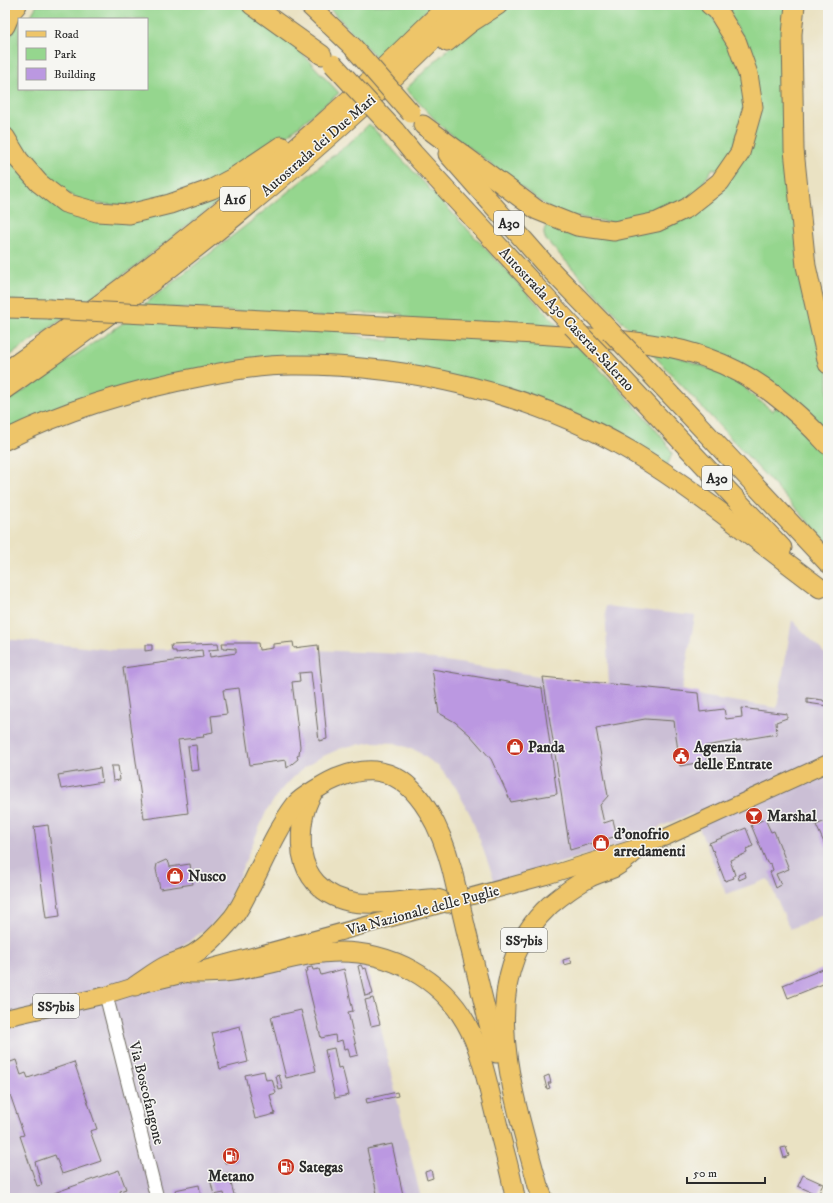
<svg xmlns="http://www.w3.org/2000/svg" width="833" height="1203" font-family="'IM FELL DW Pica',serif">
  <style>
    .industrial { fill: #cbbfd5 }
    .green { fill: #95d68e; stroke: #60805c }
    .building { fill: #bb98e1 }
    .lines { fill: none; stroke-linecap: round; stroke-linejoin: round }
    .minor-casing { stroke: #6e6b60; stroke-width: 15 }
    .major-casing { stroke: #6e6b60; stroke-width: 18 }
    .highway-casing { stroke: #6e6b60; stroke-width: 21 }
    .minor { stroke: #fff; stroke-width: 13 }
    .major { stroke: #eec569; stroke-width: 16 }
    .highway { stroke: #eec569; stroke-width: 19 }
    .highway-bridge-casing { stroke: #6e6b60; stroke-width: 21; stroke-linecap: butt }
    .highway-bridge { stroke: #eec569; stroke-width: 19 }
    .labels { text-anchor: middle; stroke-width: 3; stroke-linejoin: round; paint-order: stroke }
    .shield { fill: #f6f6f2; stroke: #686867; stroke-width: 1 }
    .shield-label { font-size: 14px; font-weight: bold; fill: #2b2b2b }
    .street-label { font-size: 15px; fill: #2b2b2b; stroke: #f6f6f2 }
    .poi-label { font-size: 15px; font-weight: bold; fill: #2b2b2b; stroke: #f6f6f2; text-anchor: start }
  </style>
  <rect width="100%" height="100%" fill="#f6f6f2"/>
  <filter id="ink" filterUnits="userSpaceOnUse"><feTurbulence type="fractalNoise" baseFrequency=".025" numOctaves="2"/><feDisplacementMap in="SourceGraphic" scale="8" xChannelSelector="R" yChannelSelector="G"/><feConvolveMatrix kernelMatrix="1 2 1 2 8 2 1 2 1" color-interpolation-filters="sRGB"/></filter>
  <filter id="wash" filterUnits="userSpaceOnUse"><feTurbulence type="fractalNoise" baseFrequency=".012" numOctaves="4" result="noise"/><feDisplacementMap in="SourceGraphic" scale="16" xChannelSelector="R" yChannelSelector="G"/><feGaussianBlur stdDeviation="0.9" result="paint"/><feColorMatrix in="noise" values="0 0 0 0 0 0 0 0 0 0 0 0 0 0 0 0 0 1.4 0 .05"/><feComposite in="paint" operator="in"/></filter>
  <g filter="url(#wash)">
    <rect width="100%" height="100%" fill="#eae2c3"/>
    <path class="industrial" d="M 605,606 L 695,616 L 681,693 L 777,708 L 792,620 L 828,657 L 828,913 L 790,929 L 768,879 L 726,894 L 693,813 L 613,847 L 495,882 L 471,816 L 456,788 L 439,767 L 417,751 L 395,743 L 373,742 L 344,747 L 319,758 L 300,771 L 280,791 L 266,812 L 229,900 L 221,914 L 208,928 L 171,953 L 189,981 L 343,958 L 366,962 L 396,1095 L 421,1198 L 5,1198 L 5,639 L 114,650 L 273,648 L 402,654 L 609,687 Z"/>
    <g class="green">
      <path d="M 37,5 L 246,5 L 298,49 L 339,93 L 295,129 L 241,171 L 150,207 L 85,203 L 42,179 L 8,129 L 5,117 L 5,53 C 8,41 13,31 19,20 L 19,89 L 147,89 L 147,19 L 29,19 Z"/>
      <path d="M 326,5 L 432,5 L 377,58 Z"/>
      <path d="M 509,5 L 706,5 L 746,76 L 745,124 L 722,173 L 713,168 L 693,198 L 629,225 L 557,214 L 443,128 L 406,89 C 438,59 469,25 509,5 Z"/>
      <path d="M 722,5 L 793,5 L 791,108 L 828,373 L 828,436 L 794,402 L 635,335 L 546,240 C 543,234 543,229 548,224 L 669,226 L 693,215 L 710,202 L 720,192 L 756,73 L 753,57 L 747,43 Z"/>
      <path d="M 369,124 L 559,327 L 402,322 L 402,314 L 352,313 L 325,317 L 142,306 L 248,224 L 355,138 Z"/>
      <path d="M 5,145 L 83,214 L 220,193 L 223,198 L 134,267 L 84,303 L 5,301 Z"/>
      <path d="M 5,315 L 67,316 L 5,359 Z"/>
      <path d="M 129,319 L 341,330 L 367,338 L 390,341 L 390,332 L 574,343 C 590,359 670,439 672,454 L 667,466 L 542,403 L 262,362 L 5,435 L 5,403 Z"/>
      <path d="M 648,349 L 665,352 L 737,379 L 753,396 L 773,411 L 778,403 L 813,436 L 828,455 L 828,543 Z"/>
    </g>
    <g id="blocks">
      <g class="building">
        <path d="M 293,642 L 294,648 L 318,645 L 327,739 L 319,741 L 311,672 L 299,673 L 300,681 L 292,682 L 300,746 L 299,755 L 297,756 L 298,759 L 287,768 L 286,760 L 250,765 L 239,688 L 223,690 L 227,714 L 211,716 L 213,732 L 203,734 L 204,737 L 178,740 L 188,813 L 144,819 L 123,668 L 203,657 L 202,650 L 176,653 L 176,651 L 172,651 L 171,645 L 218,643 L 219,649 L 209,650 L 210,657 L 236,653 L 236,649 L 223,648 L 222,643 L 258,643 L 259,650 L 273,648 L 273,644 Z"/>
        <path d="M 145,645 L 152,645 L 152,650 L 145,651 Z"/>
        <path d="M 432,669 L 542,688 L 557,794 L 511,802 L 491,759 L 470,735 L 455,722 L 439,713 Z"/>
        <path d="M 543,677 L 698,693 L 700,712 L 724,709 L 726,719 L 742,717 L 741,708 L 787,714 L 787,718 L 776,722 L 777,734 L 705,746 L 707,761 L 680,766 L 674,721 L 645,719 L 596,728 L 608,796 L 600,805 L 604,823 L 613,820 L 617,836 L 570,850 Z"/>
        <path d="M 807,698 L 823,700 L 823,701 L 828,702 L 828,706 L 807,703 Z"/>
        <path d="M 196,745 L 199,770 L 191,771 L 188,746 Z"/>
        <path d="M 111,766 L 118,766 L 120,780 L 113,781 Z"/>
        <path d="M 100,768 L 102,782 L 61,789 L 58,775 Z"/>
        <path d="M 765,819 L 771,832 L 774,831 L 789,869 L 776,874 L 781,885 L 776,888 L 770,872 L 773,870 L 771,864 L 767,863 L 751,825 Z"/>
        <path d="M 828,820 L 828,846 L 826,847 L 816,825 Z"/>
        <path d="M 48,825 L 60,916 L 46,918 L 34,827 Z"/>
        <path d="M 746,828 L 753,846 L 746,849 L 747,853 L 730,860 L 735,875 L 733,876 L 734,878 L 725,881 L 713,850 L 712,851 L 709,843 Z"/>
        <path d="M 166,860 L 169,863 L 170,867 L 190,864 L 193,884 L 160,889 L 156,869 L 157,864 Z"/>
        <path d="M 745,872 L 746,877 L 739,880 L 738,875 Z"/>
        <path d="M 570,958 L 572,963 L 564,965 L 563,960 Z"/>
        <path d="M 361,965 L 363,969 L 366,968 L 373,994 L 365,996 L 358,966 Z"/>
        <path d="M 312,967 L 313,970 L 319,969 L 321,975 L 344,969 L 353,1011 L 348,1012 L 358,1055 L 350,1057 L 348,1048 L 344,1049 L 342,1040 L 336,1042 L 335,1035 L 321,1038 L 305,972 L 308,971 L 307,968 Z"/>
        <path d="M 828,967 L 828,982 L 788,998 L 783,985 Z"/>
        <path d="M 373,998 L 380,1024 L 371,1026 L 365,1000 Z"/>
        <path d="M 301,1010 L 316,1071 L 286,1078 L 271,1017 Z"/>
        <path d="M 240,1026 L 248,1062 L 220,1069 L 212,1033 Z"/>
        <path d="M 334,1048 L 338,1068 L 342,1067 L 349,1095 L 335,1098 L 325,1050 Z"/>
        <path d="M 16,1060 L 21,1075 L 26,1073 L 28,1078 L 74,1062 L 97,1129 L 90,1131 L 101,1161 L 62,1174 L 55,1155 L 35,1162 L 42,1185 L 37,1186 L 20,1136 L 24,1135 L 5,1080 L 5,1064 Z"/>
        <path d="M 264,1071 L 266,1080 L 272,1079 L 276,1093 L 270,1095 L 275,1114 L 255,1119 L 245,1075 Z"/>
        <path d="M 279,1075 L 283,1089 L 279,1090 L 276,1076 Z"/>
        <path d="M 549,1075 L 551,1083 L 548,1083 L 550,1088 L 547,1089 L 544,1077 Z"/>
        <path d="M 397,1092 L 398,1096 L 367,1103 L 366,1099 Z"/>
        <path d="M 392,1144 L 403,1195 L 390,1198 L 378,1198 L 367,1149 Z"/>
        <path d="M 786,1147 L 789,1156 L 784,1158 L 781,1148 Z"/>
        <path d="M 236,1150 L 237,1162 L 225,1163 L 225,1151 Z"/>
        <path d="M 119,1170 L 126,1189 L 120,1191 L 122,1198 L 56,1198 L 54,1193 Z"/>
        <path d="M 431,1170 L 433,1178 L 427,1180 L 425,1172 Z"/>
        <path d="M 228,1173 L 235,1198 L 225,1198 L 224,1193 L 214,1195 L 210,1179 Z"/>
        <path d="M 803,1175 L 823,1184 L 818,1195 L 798,1186 Z"/>
        <path d="M 199,1185 L 201,1196 L 194,1198 L 177,1198 L 175,1190 Z"/>
      </g>
    </g>
  </g>
  <g filter="url(#ink)">
    <use href="#blocks" fill-opacity="0" stroke="#6e6b60" stroke-width="1"/>
    <g class="lines">
      <defs>
        <path id="minor" d="M 106,995 L 157,1198"/>
        <path id="major" d="M 5,1018 L 106,995 L 135,986 L 190,973 L 546,876 L 641,846 L 666,837 L 828,763"/>
        <g id="highway">
          <path d="M 252,5 L 322,55"/>
          <path d="M 309,5 L 353,47"/>
          <path d="M 795,5 L 792,34 L 794,150 L 806,266 L 828,364"/>
          <path d="M 5,26 L 11,12 L 17,5"/>
          <path d="M 447,42 L 470,23 L 498,5"/>
          <path d="M 423,125 L 537,210 L 577,226 L 614,231 L 657,222 L 687,208 L 720,182 L 740,153 L 753,107 L 748,74 L 737,43 L 717,10 L 710,5"/>
          <path d="M 395,131 L 413,153 L 572,326"/>
          <path d="M 5,137 L 19,160 L 39,183 L 65,203 L 97,212 L 129,214 L 170,204 L 212,189 L 233,178 L 281,146"/>
          <path d="M 448,154 L 544,263 L 610,331"/>
          <path d="M 5,308 L 49,309"/>
          <path d="M 164,315 C 270,321 376,326 482,331 C 518,333 555,335 591,338 C 630,341 670,344 707,358 C 756,375 794,408 828,445"/>
          <path d="M 636,358 L 828,563"/>
          <path d="M 605,360 L 782,548"/>
          <path d="M 5,372 C 115,296 221,214 321,125 C 365,87 406,46 448,5"/>
          <path d="M 5,389 C 170,275 327,148 468,5"/>
          <path d="M 5,440 C 67,409 136,389 204,376 C 233,370 262,365 292,365 C 405,364 530,392 629,450 C 696,490 757,541 820,588"/>
          <path d="M 312,794 C 302,811 300,833 302,853 C 304,865 309,875 316,883 C 342,911 381,903 415,900 C 421,900 430,898 436,899 C 440,899 444,902 448,903"/>
          <path d="M 467,934 L 496,1053"/>
          <path d="M 190,973 C 204,973 218,973 232,971 C 268,966 303,952 340,952 C 390,952 441,978 466,1023 C 482,1051 488,1087 496,1118 C 502,1145 511,1171 515,1198"/>
          <path d="M 135,986 C 146,979 157,970 168,965 C 177,961 186,959 194,954 C 207,946 219,934 229,922 C 239,912 244,898 251,886 C 265,858 277,829 296,804 C 302,797 330,780 340,777 C 353,772 367,769 381,772 C 421,780 443,835 452,870"/>
          <path d="M 543,1198 L 538,1186 C 515,1098 470,979 550,905 C 562,895 576,885 590,877 C 598,873 607,871 615,867 C 624,862 633,853 641,846"/>
        </g>
      </defs>
      <use href="#minor" class="minor-casing"/>
      <use href="#major" class="major-casing"/>
      <use href="#highway" class="highway-casing"/>
      <use href="#minor" class="minor"/>
      <use href="#major" class="major"/>
      <use href="#highway" class="highway"/>
      <defs>
        <g id="highway-bridge">
          <path d="M 353,47 L 411,113"/>
          <path d="M 333,64 L 395,131"/>
          <path d="M 49,309 L 164,315"/>
          <path d="M 572,326 L 605,360"/>
          <path d="M 610,331 L 636,358"/>
          <path d="M 452,870 L 467,934"/>
        </g>
      </defs>
      <use href="#highway-bridge" class="highway-bridge-casing"/>
      <use href="#highway-bridge" class="highway-bridge"/>
    </g>
  </g>
  <defs>
    <symbol id="shop-disc" viewBox="-11 -11 22 22"><circle r="9.5" fill="#c8321e" stroke="#f6f6f2"/><path d="M-5-2.5h2.3a2.7 3.5 0 0 1 5.4 0H5L5.5 6h-11ZM-1.5-2.5h3a1.5 2.3 0 0 0-3 0Z" fill="#fff"/></symbol>
    <symbol id="civic-disc" viewBox="-11 -11 22 22"><circle r="9.5" fill="#c8321e" stroke="#f6f6f2"/><path d="M-.6-6.5H3V-4.5H.6V-3L4-1V1h2V6H-6V1h2V-1L-.6-3ZM-1.2 2.5V6h2.4V2.5Z" fill="#fff"/></symbol>
    <symbol id="bar-disc" viewBox="-11 -11 22 22"><circle r="9.5" fill="#c8321e" stroke="#f6f6f2"/><path d="M-6-5H6L.8 .8V4.5H3.5V6h-7V4.5H-.8V.8Z" fill="#fff"/></symbol>
    <symbol id="fuel-disc" viewBox="-11 -11 22 22"><circle r="9.5" fill="#c8321e" stroke="#f6f6f2"/><path d="M-5.5-6h7V0h2V4h1.3V-2.5L3-4.5l.8-.8L6-3V5H2.5V1h-1V6h-7ZM-4.2-4.7v3.2H.2V-4.7Z" fill="#fff"/></symbol>
  </defs>
  <g fill-rule="evenodd">
    <use href="#shop-disc" x="505" y="737" width="20" height="20"/>
    <use href="#civic-disc" x="671" y="746" width="20" height="20"/>
    <use href="#bar-disc" x="744" y="806" width="20" height="20"/>
    <use href="#shop-disc" x="591" y="833" width="20" height="20"/>
    <use href="#shop-disc" x="165" y="866" width="20" height="20"/>
    <use href="#fuel-disc" x="221" y="1146" width="20" height="20"/>
    <use href="#fuel-disc" x="276" y="1157" width="20" height="20"/>
  </g>
  <g class="labels">
    <g class="shield">
      <rect x="220" y="187" width="30" height="24" rx="3"/>
      <rect x="494" y="211" width="30" height="24" rx="3"/>
      <rect x="702" y="466" width="30" height="24" rx="3"/>
      <rect x="501" y="928" width="46" height="24" rx="3"/>
      <rect x="33" y="994" width="46" height="24" rx="3"/>
    </g>
    <g class="shield-label">
      <text x="235" y="204">A16</text>
      <text x="509" y="228">A30</text>
      <text x="717" y="483">A30</text>
      <text x="524" y="945">SS7bis</text>
      <text x="56" y="1011">SS7bis</text>
    </g>
    <g class="street-label">
      <text transform="translate(318 145) rotate(-41)" y="5">Autostrada dei Due Mari</text>
      <text transform="translate(567 319) rotate(47)" y="5">Autostrada A30 Caserta-Salerno</text>
      <text transform="translate(423 910) rotate(-15)" y="5">Via Nazionale delle Puglie</text>
      <text transform="translate(147 1093) rotate(76)" y="5">Via Boscofangone</text>
    </g>
    <g class="poi-label">
      <text x="528" y="752">Panda</text>
      <text x="694" y="752">Agenzia<tspan x="694" dy="17">delle Entrate</tspan></text>
      <text x="767" y="821">Marshal</text>
      <text x="614" y="839">d'onofrio<tspan x="614" dy="17">arredamenti</tspan></text>
      <text x="188" y="881">Nusco</text>
      <text x="299" y="1172">Sategas</text>
      <text x="231" y="1181" text-anchor="middle">Metano</text>
    </g>
  </g>
  <rect width="833" height="1203" fill="none" stroke="#f6f6f2" stroke-width="20"/>
  <rect x="18" y="18" width="130" height="72" fill="#f6f6f2" stroke="#a5a5a2"/>
  <rect x="26" y="31" width="20" height="6" fill="#eec569" stroke="#a5a5a2"/>
  <text x="54" y="38" font-size="12" fill="#2b2b2b">Road</text>
  <rect x="26" y="48" width="20" height="12" fill="#95d68e" stroke="#a5a5a2"/>
  <text x="54" y="58" font-size="12" fill="#2b2b2b">Park</text>
  <rect x="26" y="68" width="20" height="12" fill="#bb98e1" stroke="#a5a5a2"/>
  <text x="54" y="78" font-size="12" fill="#2b2b2b">Building</text>
  <path d="M687 1177v6h78v-6" fill="none" stroke="#2b2b2b" stroke-width="2"/>
  <text x="693" y="1177" font-size="12" fill="#2b2b2b" stroke="#f6f6f2" stroke-width="3" paint-order="stroke">50 m</text>
</svg>
